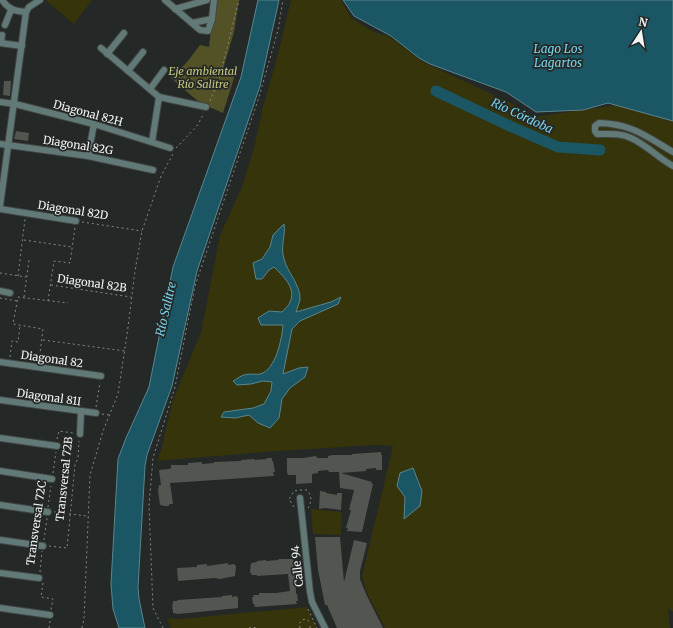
<svg xmlns="http://www.w3.org/2000/svg" width="673" height="628" font-family="Merriweather,serif">
  <style>
    .green { fill: #35340b }
    .forest { fill: #535227 }
    .water { fill: #1a5663; stroke: #5b868e }
    .lines { fill: none; stroke-linecap: round; stroke-linejoin: round }
    .river { stroke: #1a5663; stroke-width: 11 }
    .building { fill: #535551 }
    .minor-casing { stroke: #414543; stroke-width: 8 }
    .path { stroke: #848886; stroke-width: 1; stroke-dasharray: 2 3; stroke-linecap: butt }
    .minor { stroke: #627a77; stroke-width: 6 }
    .labels { text-anchor: middle; stroke-width: 3.5; stroke-linejoin: round; paint-order: stroke }
    .park-label { font-size: 11px; font-style: italic; fill: #c7c67e; stroke: #242826 }
    .street-label { font-size: 11px; fill: #f2f5f4; stroke: #242826 }
    .water-label { font-size: 12px; font-style: italic; fill: #77d3ea; stroke: #242826 }
  </style>
  <rect width="100%" height="100%" fill="#242826"/>
  <g class="green">
    <path d="M 45,0 L 92,0 L 74,24 Z"/>
    <path d="M 291,0 L 341,0 L 351,18 L 376,33 L 389,36 L 421,61 L 511,103 L 534,117 L 617,105 L 673,121 L 673,612 L 668,608 L 670,628 L 385,628 L 366,591 L 362,576 L 393,446 L 375,445 L 278,451 L 157,461 L 161,450 L 173,400 L 201,332 L 220,235 L 242,187 L 254,148 L 263,106 L 276,62 Z"/>
    <path d="M 311,509 L 342,512 L 341,535 L 313,534 Z"/>
    <path d="M 307,607 L 317,628 L 171,628 L 167,618 L 180,619 Z"/>
  </g>
  <path class="forest" d="M 216,0 L 239,0 L 234,32 L 223,69 L 235,75 L 223,113 L 200,103 L 171,78 L 187,62 L 200,45 L 209,47 L 211,28 Z"/>
  <g class="water">
    <path d="M 258,0 L 279,0 L 260,86 L 197,271 L 172,386 L 147,455 L 145,466 L 138,587 L 139,599 L 145,628 L 119,628 L 113,609 L 111,584 L 118,459 L 126,438 L 149,387 L 173,267 L 241,77 Z"/>
    <path d="M 343,0 L 673,0 L 673,121 L 608,103 L 583,110 L 536,112 L 506,92 L 430,64 L 419,58 L 391,36 L 354,16 Z"/>
    <path d="M 284,224 C 286,237 280,244 284,259 C 287,272 301,285 300,300 C 299,304 297,308 296,312 L 331,302 L 341,297 L 338,304 L 300,321 L 292,329 L 283,374 L 299,368 L 308,367 L 305,377 L 290,388 L 282,399 L 279,418 L 270,428 L 258,423 L 249,415 L 235,418 L 221,417 L 224,412 L 253,408 L 264,404 L 271,391 L 272,382 L 263,381 L 251,384 L 237,385 L 233,381 C 237,379 240,376 244,375 C 249,373 255,375 260,374 C 276,370 282,338 283,325 L 261,325 L 258,318 L 269,311 L 282,312 C 284,309 289,306 290,302 C 297,288 282,275 274,267 L 269,270 L 262,279 L 256,279 L 253,263 L 262,259 L 270,247 L 273,235 Z"/>
    <path d="M 413,468 L 422,491 L 420,506 L 404,519 L 405,497 L 397,486 L 400,473 Z"/>
  </g>
  <g class="lines">
    <path class="river" d="M 436,91 L 512,127 L 558,147 L 600,150"/>
  </g>
  <g class="building">
    <path d="M 4,81 L 11,81 L 10,96 L 3,95 Z"/>
    <path d="M 16,131 L 29,133 L 28,141 L 14,139 Z"/>
    <path d="M 381,452 L 381,455 L 382,455 L 382,470 L 376,470 L 376,468 L 366,469 L 366,471 L 341,473 L 372,482 L 371,483 L 373,484 L 362,532 L 347,531 L 348,528 L 346,528 L 351,510 L 349,510 L 354,490 L 340,488 L 339,472 L 329,472 L 328,470 L 318,471 L 318,473 L 312,474 L 312,483 L 296,484 L 296,475 L 288,475 L 287,472 L 287,458 L 303,458 L 316,456 L 317,458 L 328,458 L 328,456 L 333,455 L 352,455 L 352,454 Z"/>
    <path d="M 267,458 L 272,458 L 272,461 L 273,461 L 275,472 L 273,472 L 274,476 L 170,483 L 173,504 L 169,504 L 169,506 L 163,506 L 162,505 L 160,505 L 158,490 L 159,485 L 161,485 L 159,470 L 169,469 L 171,468 L 171,465 L 188,465 L 188,463 L 202,462 L 202,464 L 214,463 L 214,462 L 241,461 L 241,460 L 254,459 L 255,460 L 267,459 Z"/>
    <path d="M 320,491 L 326,492 L 326,493 L 337,495 L 337,493 L 342,493 L 341,510 L 325,508 L 319,509 Z"/>
    <path d="M 315,537 L 340,537 L 344,582 L 354,540 L 367,543 L 360,571 L 360,579 L 366,594 L 383,628 L 337,628 L 327,605 L 325,605 L 318,570 Z"/>
    <path d="M 279,559 L 293,559 L 294,562 L 295,562 L 296,594 L 297,594 L 298,601 L 296,601 L 297,604 L 255,607 L 254,604 L 253,604 L 252,597 L 254,597 L 253,595 L 259,595 L 259,593 L 276,593 L 290,591 L 288,574 L 257,576 L 257,575 L 252,575 L 250,572 L 251,563 L 257,562 L 257,561 L 266,560 L 266,561 L 278,560 Z"/>
    <path d="M 228,563 L 228,565 L 234,564 L 236,566 L 235,576 L 220,579 L 214,578 L 178,581 L 177,568 L 197,567 L 197,565 L 207,564 L 207,566 Z"/>
    <path d="M 232,595 L 232,597 L 236,596 L 238,598 L 238,608 L 178,614 L 173,613 L 173,609 L 172,609 L 173,601 L 177,601 L 178,600 L 222,597 L 222,596 Z"/>
  </g>
  <g class="lines">
    <defs>
      <g id="minor">
        <path d="M 2,0 C 9,10 15,11 26,12"/>
        <path d="M 165,0 L 200,30 L 208,31 L 212,19 L 214,0"/>
        <path d="M 175,9 L 207,0"/>
        <path d="M 192,23 L 212,19"/>
        <path d="M 5,25 L 11,10"/>
        <path d="M 0,43 L 22,46"/>
        <path d="M 1,43 L 2,35"/>
        <path d="M 101,48 L 159,97 L 206,107"/>
        <path d="M 107,54 L 124,33"/>
        <path d="M 128,71 L 143,52"/>
        <path d="M 150,89 L 164,70"/>
        <path d="M 0,102 L 15,104 L 94,124 L 170,148"/>
        <path d="M 152,142 L 159,97"/>
        <path d="M 0,144 L 88,156 L 153,170"/>
        <path d="M 673,152 C 646,136 632,124 599,123 L 595,126 L 595,131 L 597,134 C 609,134 621,133 631,138 C 647,145 658,158 673,166"/>
        <path d="M 88,156 L 94,124"/>
        <path d="M 0,206 L 26,12 L 29,7 L 40,0"/>
        <path d="M 0,209 L 76,221"/>
        <path d="M 0,291 L 10,293"/>
        <path d="M 0,362 L 101,376"/>
        <path d="M 0,400 L 96,413"/>
        <path d="M 80,434 L 81,411"/>
        <path d="M 0,438 L 57,446"/>
        <path d="M 0,471 L 52,479"/>
        <path d="M 300,498 L 310,592 L 312,602 L 325,628"/>
        <path d="M 0,505 L 48,512"/>
        <path d="M 0,540 L 43,546"/>
        <path d="M 0,573 L 39,578"/>
        <path d="M 0,608 L 50,615"/>
      </g>
    </defs>
    <use href="#minor" class="minor-casing"/>
    <g class="path">
      <path d="M 210,101 L 219,80 L 239,0"/>
      <path d="M 176,148 L 197,126 L 204,113"/>
      <path d="M 82,222 L 142,231"/>
      <path d="M 24,240 L 72,247"/>
      <path d="M 0,273 L 26,277"/>
      <path d="M 18,276 L 25,219"/>
      <path d="M 51,285 L 131,297"/>
      <path d="M 24,297 L 29,260"/>
      <path d="M 0,298 L 17,301"/>
      <path d="M 48,301 L 54,261 L 70,263 L 75,227"/>
      <path d="M 43,340 L 125,351"/>
      <path d="M 10,357 L 12,341 L 18,342 L 20,325"/>
      <path d="M 39,361 L 43,329 L 13,324 L 18,297 L 68,303"/>
      <path d="M 96,407 L 100,382"/>
      <path d="M 102,414 L 109,415"/>
      <path d="M 57,439 L 59,431 L 73,433"/>
      <path d="M 53,473 L 56,452"/>
      <path d="M 48,507 L 51,486"/>
      <path d="M 294,507 L 289,499 L 294,491 L 300,490 L 307,490 C 312,496 312,501 308,508"/>
      <path d="M 54,512 L 87,516"/>
      <path d="M 44,540 L 47,518"/>
      <path d="M 49,546 L 67,548 L 75,465 L 78,458 L 79,441"/>
      <path d="M 40,572 L 42,551"/>
      <path d="M 43,583 L 41,597 L 53,599 L 51,610"/>
      <path d="M 308,609 L 317,628"/>
      <path d="M 49,628 L 50,621"/>
      <path d="M 82,628 L 84,619 L 90,475 L 103,431 L 118,394 L 127,335 L 135,271 L 142,231 L 161,176 L 173,154"/>
      <path d="M 163,628 L 153,608 L 149,505 L 153,458 L 175,387 L 195,286 L 259,97 L 278,30 L 283,0"/>
      <path d="M 249,628 L 251,627 L 258,628"/>
      <path d="M 300,628 L 299,624 L 302,620 L 306,619 L 310,622"/>
      <path d="M 310,628 L 310,623"/>
    </g>
    <use href="#minor" class="minor"/>
  </g>
  <g class="labels">
    <g class="park-label">
      <text x="203" y="75">Eje ambiental<tspan x="203" dy="13">Río Salitre</tspan></text>
    </g>
    <g class="street-label">
      <text transform="translate(88 113) rotate(15)" y="4">Diagonal 82H</text>
      <text transform="translate(78 145) rotate(9)" y="4">Diagonal 82G</text>
      <text transform="translate(73 210) rotate(9)" y="4">Diagonal 82D</text>
      <text transform="translate(92 283) rotate(8)" y="4">Diagonal 82B</text>
      <text transform="translate(52 359) rotate(8)" y="4">Diagonal 82</text>
      <text transform="translate(49 397) rotate(8)" y="4">Diagonal 81I</text>
      <text transform="translate(64 479) rotate(-84)" y="4">Transversal 72B</text>
      <text transform="translate(36 523) rotate(-82)" y="4">Transversal 72C</text>
      <text transform="translate(297 566) rotate(-96)" y="4">Calle 94</text>
    </g>
    <g class="water-label">
      <text x="558" y="53">Lago Los<tspan x="558" dy="14">Lagartos</tspan></text>
      <text transform="translate(522 116) rotate(25)" y="4">Río Córdoba</text>
      <text transform="translate(166 309) rotate(-77)" y="4">Río Salitre</text>
    </g>
  </g>
  <g transform="translate(641 32) rotate(12)" stroke="#242826" stroke-width="3" paint-order="stroke">
  <path d="M0-3L7 15L0 10L-7 15Z" fill="#f2f5f4"/>
  <text y="-6" font-size="11" font-weight="bold" text-anchor="middle" fill="#f2f5f4">N</text>
  </g>
</svg>
